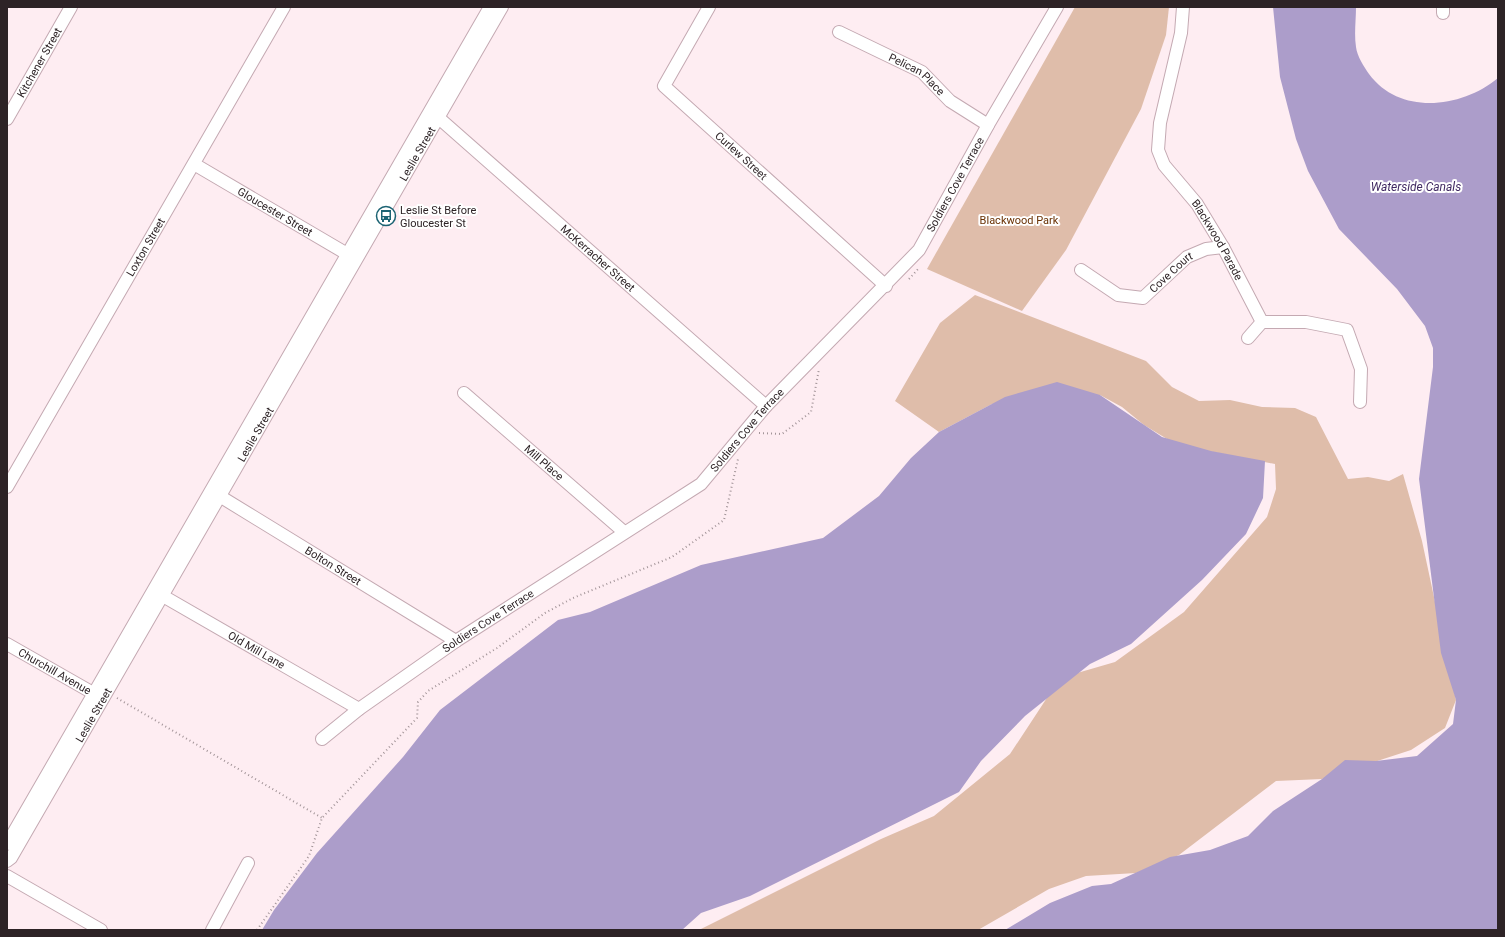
<svg xmlns="http://www.w3.org/2000/svg" width="1505" height="937" font-family="Roboto,sans-serif">
  <style>
    .green { fill: #dfbdaa }
    .water { fill: #ac9dca }
    .lines { fill: none; stroke-linecap: round; stroke-linejoin: round }
    .minor-casing { stroke: #c4a9b2; stroke-width: 14 }
    .path { stroke: #a39599; stroke-width: 2; stroke-dasharray: 1 3; stroke-linecap: butt }
    .minor { stroke: #fff; stroke-width: 12 }
    .labels { text-anchor: middle; stroke-width: 4; stroke-linejoin: round; paint-order: stroke }
    .street-label { font-size: 11px; fill: #2d2326; stroke: #fff }
    .poi-label { font-size: 11px; fill: #2d2326; stroke: #fff; text-anchor: start }
    .park-label { font-size: 11px; fill: #683002; stroke: #fff }
    .water-label { font-size: 12px; font-style: italic; fill: #402961; stroke: #fff }
  </style>
  <rect width="100%" height="100%" fill="#feedf2"/>
  <g class="green">
    <path d="M 1075,7 L 1169,7 L 1166,35 L 1141,109 L 1066,250 L 1022,311 L 927,269 Z"/>
    <path d="M 975,295 L 1146,361 L 1172,387 L 1199,401 L 1230,400 L 1262,407 L 1295,408 L 1316,417 L 1348,479 L 1368,477 L 1389,481 L 1403,474 L 1422,541 L 1456,700 L 1445,728 L 1411,750 L 1322,779 L 1276,781 L 1179,855 L 1136,873 L 1086,876 L 1049,889 L 978,930 L 699,930 L 881,839 L 934,816 L 1010,754 L 1060,678 L 1115,662 L 1184,612 L 1267,517 L 1276,489 L 1275,464 L 1177,445 L 1144,425 L 1122,407 L 1100,395 L 992,404 L 939,432 L 895,401 L 940,323 Z"/>
  </g>
  <g class="water">
    <path d="M 1273,7 L 1356,7 C 1356,20 1354,34 1356,47 C 1357,56 1364,67 1369,74 C 1400,116 1462,108 1498,78 L 1498,930 L 1005,930 L 1050,903 L 1092,886 L 1111,884 L 1170,857 L 1210,850 L 1248,836 L 1273,811 L 1322,779 L 1345,760 L 1376,761 L 1417,756 L 1453,724 L 1456,700 L 1441,653 L 1419,479 L 1433,367 L 1433,348 L 1425,326 L 1397,289 L 1339,229 L 1308,171 L 1296,139 L 1280,77 Z"/>
    <path d="M 1057,382 L 1100,395 L 1162,437 L 1211,451 L 1265,461 L 1263,498 L 1246,534 L 1202,580 L 1131,644 L 1090,664 L 1025,716 L 981,761 L 959,792 L 750,896 L 701,913 L 682,930 L 262,930 L 274,910 L 317,853 L 403,757 L 440,710 L 558,620 L 590,612 L 701,565 L 823,538 L 879,496 L 911,458 L 939,432 L 1005,397 Z"/>
  </g>
  <g class="lines">
    <defs>
      <g id="minor">
        <path id="s1" d="M 709,7 L 664,86 L 886,286"/>
        <path id="s2" d="M 1183,7 L 1181,33 L 1160,123 L 1158,150 L 1164,165 L 1197,204 L 1223,247 L 1262,322 L 1306,322 L 1347,330 L 1361,369 L 1360,402"/>
        <path d="M 1443,13 L 1443,7"/>
        <path id="s3" d="M 839,32 L 922,72 L 950,101 L 988,125"/>
        <path id="s4" d="M 432,112 L 766,406"/>
        <path id="s5" d="M 7,119 L 71,7"/>
        <path id="s6" d="M 194,164 L 354,258"/>
        <path id="s7" d="M 1081,270 L 1118,295 L 1143,298 L 1187,257 L 1206,249 L 1223,247"/>
        <path d="M 1248,338 L 1262,322"/>
        <path id="s8" d="M 464,393 L 624,532"/>
        <path id="s9" d="M 7,487 L 284,7"/>
        <path id="s10" d="M 213,492 L 456,641"/>
        <path id="s11" d="M 156,592 L 359,709"/>
        <path id="s12" d="M 7,644 L 100,697"/>
        <path id="s13" d="M 322,739 L 359,709 L 456,641 L 701,484 L 766,406 L 919,250 L 988,125 L 1057,7"/>
        <path d="M 7,844 L 490,7"/>
        <path id="s14" d="M 7,861 L 11,858 L 502,7"/>
        <path d="M 7,876 L 101,930"/>
        <path d="M 212,930 L 248,863"/>
      </g>
    </defs>
    <use href="#minor" class="minor-casing"/>
    <g class="path">
      <path d="M 909,279 L 919,268"/>
      <path d="M 759,433 L 782,434 L 811,412 L 819,369"/>
      <path d="M 117,698 L 322,818"/>
      <path d="M 257,930 L 309,856 L 322,818 L 417,718 L 418,702 L 428,691 L 497,648 L 545,613 L 573,598 L 672,557 L 724,520 L 738,459"/>
    </g>
    <use href="#minor" class="minor"/>
  </g>
  <defs>
    <symbol id="bus-ring" viewBox="-11 -11 22 22"><circle r="9.5" fill="#fff" stroke="#1c6373" stroke-width="1.5"/><path d="M-5-6H5V4H4V6H2V4H-2V6H-4V4H-5ZM-3.5-4V0h7V-4ZM-3.5 1.2v1.5H-2V1.2ZM2 1.2v1.5H3.5V1.2Z" fill="#1c6373"/></symbol>
  </defs>
  <g fill-rule="evenodd">
    <use href="#bus-ring" x="375" y="205" width="22" height="22"/>
  </g>
  <g class="labels">
    <g class="street-label">
      <text dy="4" stroke="none"><textPath href="#s5" startOffset="65">Kitchener Street</textPath></text>
      <text dy="4" stroke="none"><textPath href="#s3" startOffset="89">Pelican Place</textPath></text>
      <text dy="4" stroke="none"><textPath href="#s14" startOffset="818">Leslie Street</textPath></text>
      <text dy="4" stroke="none"><textPath href="#s1" startOffset="195">Curlew Street</textPath></text>
      <text dy="4" stroke="none"><textPath href="#s13" startOffset="852">Soldiers Cove Terrace</textPath></text>
      <text dy="4" stroke="none"><textPath href="#s6" startOffset="94">Gloucester Street</textPath></text>
      <text dy="4" stroke="none"><textPath href="#s2" startOffset="254">Blackwood Parade</textPath></text>
      <text dy="4" stroke="none"><textPath href="#s9" startOffset="277">Loxton Street</textPath></text>
      <text dy="4" stroke="none"><textPath href="#s4" startOffset="221">McKerracher Street</textPath></text>
      <text dy="4" stroke="none"><textPath href="#s7" startOffset="108">Cove Court</textPath></text>
      <text dy="4" stroke="none"><textPath href="#s13" startOffset="528">Soldiers Cove Terrace</textPath></text>
      <text dy="4" stroke="none"><textPath href="#s14" startOffset="494">Leslie Street</textPath></text>
      <text dy="4" stroke="none"><textPath href="#s8" startOffset="106">Mill Place</textPath></text>
      <text dy="4" stroke="none"><textPath href="#s10" startOffset="141">Bolton Street</textPath></text>
      <text dy="4" stroke="none"><textPath href="#s13" startOffset="204">Soldiers Cove Terrace</textPath></text>
      <text dy="4" stroke="none"><textPath href="#s11" startOffset="116">Old Mill Lane</textPath></text>
      <text dy="4" stroke="none"><textPath href="#s12" startOffset="55">Churchill Avenue</textPath></text>
      <text dy="4" stroke="none"><textPath href="#s14" startOffset="170">Leslie Street</textPath></text>
    </g>
    <g class="poi-label">
      <text x="400" y="214">Leslie St Before<tspan x="400" dy="13">Gloucester St</tspan></text>
    </g>
    <g class="park-label">
      <text x="1019" y="224">Blackwood Park</text>
    </g>
    <g class="water-label">
      <text x="1416" y="191">Waterside Canals</text>
    </g>
  </g>
  <rect width="1505" height="937" fill="none" stroke="#2d2326" stroke-width="16"/>
</svg>
